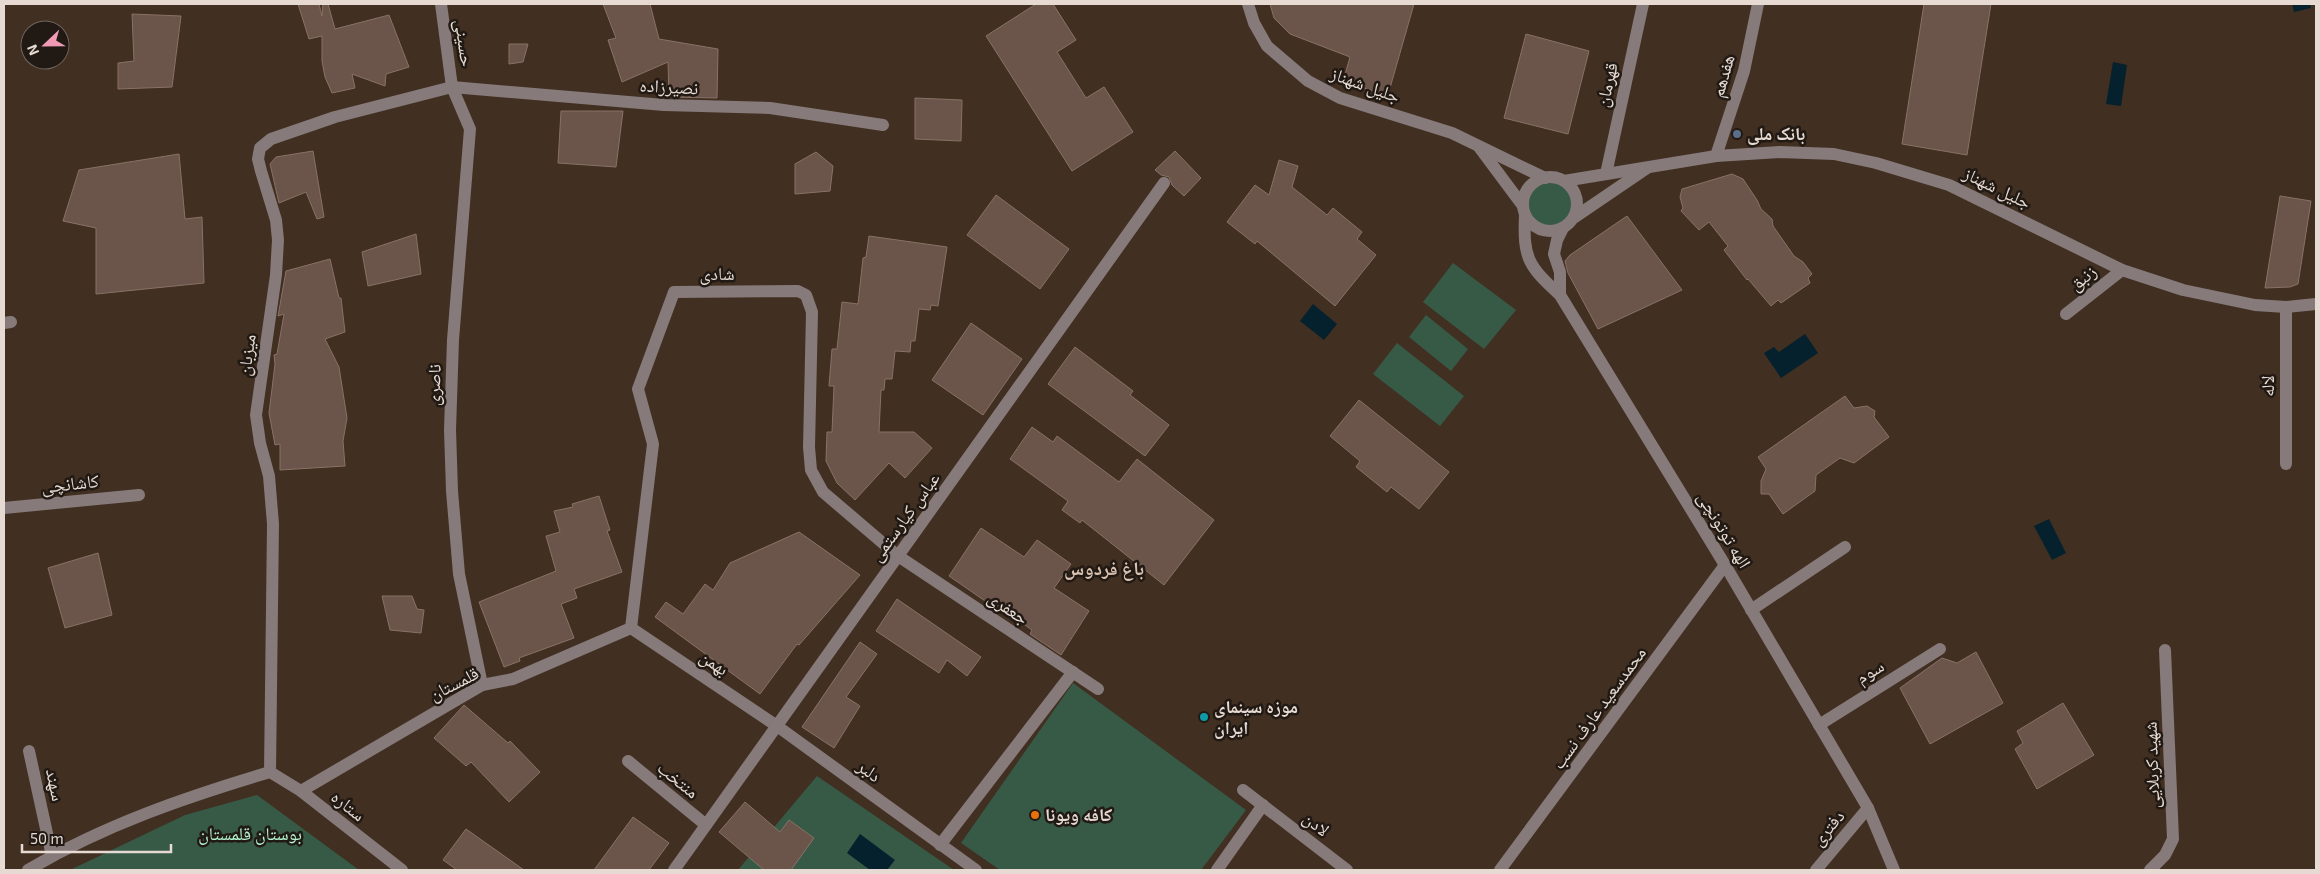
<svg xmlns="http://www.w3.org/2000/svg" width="2320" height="874" font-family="'Exo 2','Noto Naskh Arabic',sans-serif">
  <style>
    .green { fill: #375a47 }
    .water { fill: #04212d }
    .building { fill: #6b544a; stroke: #8a7167 }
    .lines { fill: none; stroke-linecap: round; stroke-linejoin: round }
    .minor { stroke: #867a7a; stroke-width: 12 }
    .service-dot { fill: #5c6f8a; stroke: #211913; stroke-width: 2 }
    .culture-dot { fill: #0f9aa8; stroke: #211913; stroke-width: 2 }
    .food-dot { fill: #e8710a; stroke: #211913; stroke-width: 2 }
    .labels { text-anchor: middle; stroke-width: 5; stroke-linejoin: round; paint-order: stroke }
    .street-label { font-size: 18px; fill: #e6dad2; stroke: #211913 }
    .poi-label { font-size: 18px; font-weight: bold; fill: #e6dad2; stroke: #211913; text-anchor: start }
    .park-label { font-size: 18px; fill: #b4f5d1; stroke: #211913 }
    .neighbourhood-label { font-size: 19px; font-weight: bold; fill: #d8c1b0; stroke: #211913 }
  </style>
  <rect width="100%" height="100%" fill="#412f21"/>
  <g class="green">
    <circle cx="1551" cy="204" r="22"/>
    <path d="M 1453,263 L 1516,310 L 1484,349 L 1423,302 Z"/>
    <path d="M 1426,315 L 1468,349 L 1451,371 L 1409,337 Z"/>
    <path d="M 1397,343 L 1464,396 L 1440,426 L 1373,374 Z"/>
    <path d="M 1073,683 L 1246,810 L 1201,870 L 1000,870 L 961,843 Z"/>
    <path d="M 817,776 L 954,870 L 738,870 Z"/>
    <path d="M 257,795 L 359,870 L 70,870 L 185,815 Z"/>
  </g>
  <g class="water">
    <path d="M 2292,4 L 2310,4 L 2311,8 L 2294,12 Z"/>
    <path d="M 2113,62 L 2127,65 L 2121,106 L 2106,104 Z"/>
    <path d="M 1313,304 L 1337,324 L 1324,340 L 1300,321 Z"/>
    <path d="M 1805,334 L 1818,353 L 1781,378 L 1764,353 L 1774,347 L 1779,352 Z"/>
    <path d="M 2049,519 L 2066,553 L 2052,560 L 2034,526 Z"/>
    <path d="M 860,834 L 895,860 L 887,870 L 870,870 L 847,853 Z"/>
  </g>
  <g class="building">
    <path d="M 298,4 L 319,4 L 322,16 L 323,4 L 328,4 L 335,29 L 389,15 L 409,67 L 386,74 L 385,86 L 352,74 L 355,88 L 332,93 L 325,77 L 322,61 L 322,36 L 309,39 Z"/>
    <path d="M 603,4 L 650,4 L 659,39 L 718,49 L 717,98 L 669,97 L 668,62 L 622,82 L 608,40 L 616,38 Z"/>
    <path d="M 1036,4 L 1053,4 L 1076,40 L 1057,52 L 1086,98 L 1104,87 L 1133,132 L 1072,171 L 986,36 Z"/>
    <path d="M 1270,4 L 1414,4 L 1388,95 L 1343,82 L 1350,57 L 1290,34 L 1274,18 Z"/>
    <path d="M 1924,4 L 1991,4 L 1967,155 L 1902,144 Z"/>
    <path d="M 132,14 L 181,16 L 172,87 L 118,89 L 118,63 L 134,61 Z"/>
    <path d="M 1526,34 L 1589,51 L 1568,134 L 1504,118 Z"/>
    <path d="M 509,44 L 528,44 L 523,62 L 509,64 Z"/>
    <path d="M 915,98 L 962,100 L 961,141 L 915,139 Z"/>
    <path d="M 561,111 L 623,111 L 616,167 L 558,163 Z"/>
    <path d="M 313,151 L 324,217 L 317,219 L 306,192 L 279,203 L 270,164 L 276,157 Z"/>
    <path d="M 1175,151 L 1201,178 L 1184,196 L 1172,185 L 1169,177 L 1161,175 L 1155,170 Z"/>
    <path d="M 816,152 L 833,166 L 830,191 L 795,194 L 795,164 Z"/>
    <path d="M 179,154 L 185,219 L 202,217 L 204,283 L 96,294 L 96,228 L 63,221 L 79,170 Z"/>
    <path d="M 1279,160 L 1298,166 L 1292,187 L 1327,215 L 1333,208 L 1362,232 L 1357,239 L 1376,255 L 1335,306 L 1257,241 L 1255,244 L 1227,222 L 1255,185 L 1269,195 Z"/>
    <path d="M 1732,174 L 1743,179 L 1757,200 L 1761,209 L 1772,219 L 1773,226 L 1794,256 L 1803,262 L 1812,274 L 1808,278 L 1810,283 L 1781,303 L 1778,300 L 1771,306 L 1748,279 L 1747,280 L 1724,250 L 1728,246 L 1709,222 L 1699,230 L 1681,211 L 1683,208 L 1680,197 L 1682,189 Z"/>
    <path d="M 996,195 L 1069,249 L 1040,289 L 967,235 Z"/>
    <path d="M 2280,196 L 2311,201 L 2298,284 L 2290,287 L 2265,288 Z"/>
    <path d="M 1627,216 L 1682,290 L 1598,329 L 1568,273 L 1565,261 L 1570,255 Z"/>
    <path d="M 416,234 L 421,274 L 368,286 L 362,252 Z"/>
    <path d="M 869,236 L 947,247 L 938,306 L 931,305 L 930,310 L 919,309 L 915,341 L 911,341 L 910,352 L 895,351 L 892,379 L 885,379 L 884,390 L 881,390 L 879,432 L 914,432 L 932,448 L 905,478 L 889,463 L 855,500 L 837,483 L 826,461 L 827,432 L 832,432 L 834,386 L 829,386 L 832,349 L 837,349 L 842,302 L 858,304 L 863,258 L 866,257 Z"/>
    <path d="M 330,259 L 339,298 L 341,298 L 345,332 L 325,339 L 339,367 L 347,418 L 343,441 L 345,466 L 280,470 L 280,444 L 275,445 L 269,413 L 275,364 L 274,355 L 277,354 L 284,314 L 278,316 L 286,271 Z"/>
    <path d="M 971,323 L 1022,359 L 983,415 L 932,380 Z"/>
    <path d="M 1075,347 L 1133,391 L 1130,395 L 1169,425 L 1145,456 L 1048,384 Z"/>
    <path d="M 1845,396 L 1854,408 L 1867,406 L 1875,411 L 1874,417 L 1889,437 L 1854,463 L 1840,458 L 1816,475 L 1815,491 L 1783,514 L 1769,494 L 1761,494 L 1761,481 L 1766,469 L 1758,457 Z"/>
    <path d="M 1359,400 L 1449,472 L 1419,509 L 1391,487 L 1387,492 L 1356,467 L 1360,461 L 1330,436 Z"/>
    <path d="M 1032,427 L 1053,442 L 1057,436 L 1119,482 L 1137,459 L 1214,520 L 1164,585 L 1082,520 L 1080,523 L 1062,510 L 1068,501 L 1010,459 Z"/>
    <path d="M 599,496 L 610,530 L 607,531 L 622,572 L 574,589 L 577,598 L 561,604 L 574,638 L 519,658 L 520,661 L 504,667 L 479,602 L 556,571 L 546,536 L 560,532 L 554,511 L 573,507 L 572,504 Z"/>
    <path d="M 981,528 L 1024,557 L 1037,540 L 1071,564 L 1054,588 L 1089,611 L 1061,655 L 1030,634 L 1032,630 L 990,600 L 988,603 L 949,576 Z"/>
    <path d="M 799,532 L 860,575 L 799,645 L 797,644 L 760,694 L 655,617 L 666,602 L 683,614 L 705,584 L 713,590 L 730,563 Z"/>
    <path d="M 98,553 L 112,615 L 65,628 L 48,568 Z"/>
    <path d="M 382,596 L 412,596 L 417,609 L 424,610 L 421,633 L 390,630 Z"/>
    <path d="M 897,599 L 981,657 L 967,676 L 947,660 L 939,673 L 876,631 Z"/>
    <path d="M 860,642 L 877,654 L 846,697 L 860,706 L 834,748 L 802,727 Z"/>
    <path d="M 1976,652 L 2003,703 L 1930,744 L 1900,688 L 1942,658 L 1957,663 Z"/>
    <path d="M 2063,703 L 2094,755 L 2037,789 L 2015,749 L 2023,743 L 2017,731 Z"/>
    <path d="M 464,705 L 508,743 L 510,741 L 540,772 L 509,802 L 471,762 L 466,766 L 434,738 Z"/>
    <path d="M 745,802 L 780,832 L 789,820 L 814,838 L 791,870 L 764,870 L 719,832 Z"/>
    <path d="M 633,817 L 669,843 L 649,870 L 594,870 Z"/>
    <path d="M 466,829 L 524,870 L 457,870 L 443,860 Z"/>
  </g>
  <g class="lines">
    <g class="minor">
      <path d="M 441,4 L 452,87 L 470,129 L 453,340 L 450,430 L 452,491 L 459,574 L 482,685"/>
      <path d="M 1248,4 L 1254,23 L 1267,46 L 1308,81 L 1340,98 L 1452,133 L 1545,178"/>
      <path d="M 1479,147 L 1523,206"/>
      <path d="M 1716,156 L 1744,71 L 1758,4"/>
      <path d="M 1606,174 L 1643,4"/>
      <circle cx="1550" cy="204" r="27"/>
      <path d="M 1564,181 L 1716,156 L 1780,152 L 1834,154 L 1876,163 L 1949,185 L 2122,270 L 2183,290 L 2255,305 L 2286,307 L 2316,304"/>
      <path d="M 1525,215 C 1523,258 1528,266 1560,295 L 1725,565 L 1868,808 L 1894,870"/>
      <path d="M 1575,217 L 1647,168"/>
      <path d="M 1560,295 L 1560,272 L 1554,254 L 1557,240 L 1563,228"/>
      <path d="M 2286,307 L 2286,464"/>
      <path d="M 2066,314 L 2122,270"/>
      <path d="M 4,323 L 11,322"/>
      <path d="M 4,508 L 139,495"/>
      <path d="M 1751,610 L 1845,547"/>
      <path d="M 631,628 L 653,444 L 638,389 L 674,292 L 798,291 L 806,295 L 812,312 L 809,447 L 811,470 L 823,492 L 898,556 L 1098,689"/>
      <path d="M 631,628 L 777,726 L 976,870"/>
      <path d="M 1819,725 L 1940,649"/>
      <path d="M 29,751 L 52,856"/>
      <path d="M 628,761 L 706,825"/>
      <path d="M 270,772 L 273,524 L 269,476 L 260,443 L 256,415 L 276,275 L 278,240 L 276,220 L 261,171 L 258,159 L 260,148 L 271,139 L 335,117 L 452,87 L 664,105 L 770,108 L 883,125"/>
      <path d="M 270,772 L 301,791 L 402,870"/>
      <path d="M 1243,790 L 1347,870"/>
      <path d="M 301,791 L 482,685 L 513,679 L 631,628"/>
      <path d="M 940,845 L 1073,672"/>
      <path d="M 28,870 C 104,825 186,797 270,772"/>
      <path d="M 674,870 L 1164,183"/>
      <path d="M 1217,870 L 1263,805"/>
      <path d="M 1500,870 L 1725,565"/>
      <path d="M 1816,870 L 1868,808"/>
      <path d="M 2150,870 L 2165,855 L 2173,839 L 2165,650"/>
    </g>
  </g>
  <circle class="service-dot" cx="1737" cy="134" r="5"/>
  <circle class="culture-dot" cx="1204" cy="717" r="5"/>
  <circle class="food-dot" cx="1035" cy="815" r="5"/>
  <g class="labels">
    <g class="street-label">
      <text transform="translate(464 43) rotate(82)" y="6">حسینی</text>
      <text transform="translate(1723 76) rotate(-74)" y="6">هفدهم</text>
      <text transform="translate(1365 85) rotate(20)" y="6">جلیل شهناز</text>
      <text transform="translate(1607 85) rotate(-77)" y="6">قهرمان</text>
      <text transform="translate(669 87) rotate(3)" y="6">نصیرزاده</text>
      <text transform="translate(1997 188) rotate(26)" y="6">جلیل شهناز</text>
      <text x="717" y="280">شادی</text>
      <text transform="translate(2083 278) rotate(-39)" y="6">زنبق</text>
      <text transform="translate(247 355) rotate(-82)" y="6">میزبان</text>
      <text transform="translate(434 385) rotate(-88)" y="6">ناصری</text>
      <text transform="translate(2268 386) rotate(-90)" y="6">لاله</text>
      <text transform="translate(70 484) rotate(-6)" y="6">کاشانچی</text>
      <text transform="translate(905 517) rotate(-54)" y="6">عباس کیارستمی</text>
      <text transform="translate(1724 530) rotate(59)" y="6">الهه توتونچی</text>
      <text transform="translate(1008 608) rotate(34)" y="6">جعفری</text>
      <text transform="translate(714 663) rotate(34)" y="6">بهمن</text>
      <text transform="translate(1870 672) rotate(-32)" y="6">سوم</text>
      <text transform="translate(454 684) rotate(-27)" y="6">قلمستان</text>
      <text transform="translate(1599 708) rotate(-54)" y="6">محمدسعید عارف نسب</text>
      <text transform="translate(2152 765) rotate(-92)" y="6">شهید کربلایی</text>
      <text transform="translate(869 771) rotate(36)" y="6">دلبر</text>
      <text transform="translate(678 780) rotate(39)" y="6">منتخب</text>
      <text transform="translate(55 785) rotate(78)" y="6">سهند</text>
      <text transform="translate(348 806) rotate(38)" y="6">ستاره</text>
      <text transform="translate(1316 824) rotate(38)" y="6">لادن</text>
      <text transform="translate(1828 828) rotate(-50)" y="6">دفتری</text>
    </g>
    <g class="poi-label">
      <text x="1747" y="140">بانک ملی</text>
      <text x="1214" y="713">موزه سینمای<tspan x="1214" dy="21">ایران</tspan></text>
      <text x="1045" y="821">کافه ویونا</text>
    </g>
    <g class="park-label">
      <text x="250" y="840">بوستان قلمستان</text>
    </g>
    <g class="neighbourhood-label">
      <text x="1104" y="575">باغ فردوس</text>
    </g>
  </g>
  <rect width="2320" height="874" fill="none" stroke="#e6dad2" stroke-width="10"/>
  <g transform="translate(45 45) rotate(248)"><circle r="24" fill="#211913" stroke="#70665f"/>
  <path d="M0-4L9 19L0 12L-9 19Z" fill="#f09ab6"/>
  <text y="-8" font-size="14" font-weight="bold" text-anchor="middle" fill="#e6dad2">N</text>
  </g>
  <path d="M22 844v8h149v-8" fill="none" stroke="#e6dad2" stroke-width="2.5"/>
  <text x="30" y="844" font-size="15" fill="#e6dad2" stroke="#211913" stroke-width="4" paint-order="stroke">50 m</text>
</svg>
